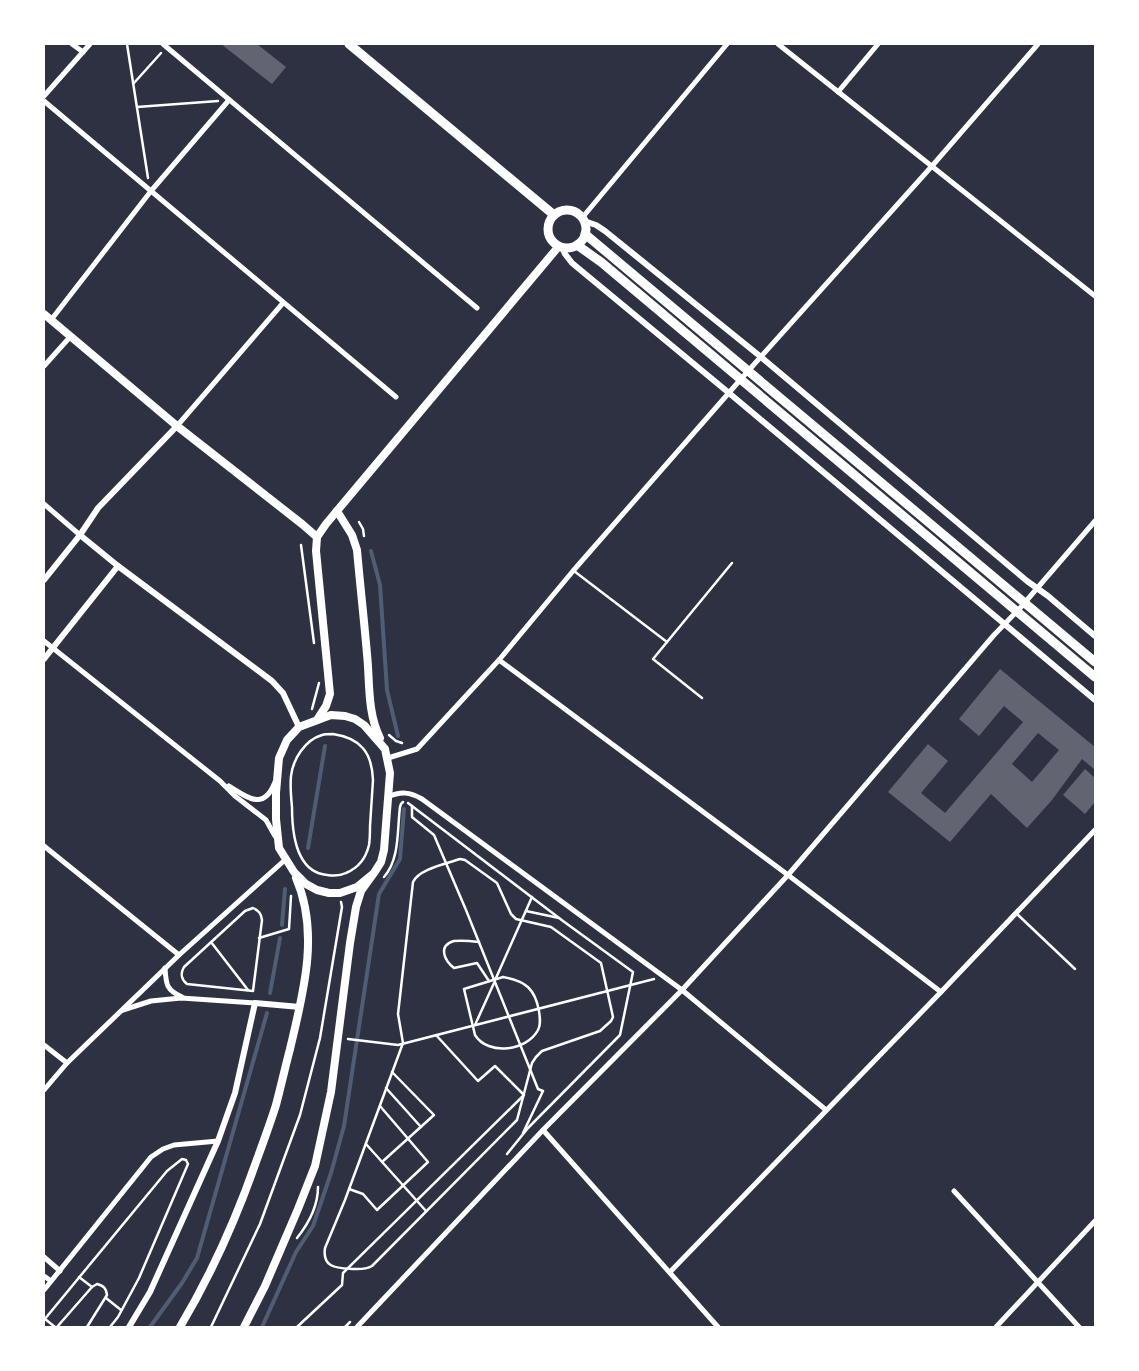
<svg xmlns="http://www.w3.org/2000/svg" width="1139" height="1371" font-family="Poppins,sans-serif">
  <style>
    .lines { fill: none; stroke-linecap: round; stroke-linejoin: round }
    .stream { stroke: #4f5d75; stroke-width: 4 }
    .building { fill: #626471; fill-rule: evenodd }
    .path { stroke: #fff; stroke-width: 2.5 }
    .service { stroke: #fff; stroke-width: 2.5 }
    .minor { stroke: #fff; stroke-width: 5 }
    .tertiary { stroke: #fff; stroke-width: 6 }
    .secondary { stroke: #fff; stroke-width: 8 }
    .primary { stroke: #fff; stroke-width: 9 }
  </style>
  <rect width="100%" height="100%" fill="#2d3142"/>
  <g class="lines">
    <g class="stream">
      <path d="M 371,551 L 380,585 L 387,690 L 398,736"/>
      <path d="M 308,848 L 325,746"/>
      <path d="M 282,925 L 285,889"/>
      <path d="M 270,993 L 280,938"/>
      <path d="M 150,1327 L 182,1283 L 197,1258 L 267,1013"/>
      <path d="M 262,1327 L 296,1252 L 313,1226 L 331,1173 L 344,1126 L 379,894 L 400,859 L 404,809"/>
    </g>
  </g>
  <g class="building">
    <path d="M 221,44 L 257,44 L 286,67 L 272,84 Z"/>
    <path d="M 1000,669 L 1095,747 L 1095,770 L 1082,759 L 1052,800 L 1027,828 L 991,794 L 950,842 L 888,792 L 928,744 L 948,761 L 921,793 L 945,813 L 1023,722 L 1004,706 L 979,736 L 959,719 ZM 1038,733 L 1059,750 L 1032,782 L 1012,764 Z"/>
    <path d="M 1085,769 L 1095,778 L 1095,802 L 1085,814 L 1063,795 Z"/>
  </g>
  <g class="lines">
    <g class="path">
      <path d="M 127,44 L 148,178"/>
      <path d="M 134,83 L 161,53"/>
      <path d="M 137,107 L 218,101"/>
      <path d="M 359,522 L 363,529 L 364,536"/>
      <path d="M 301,545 L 314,643"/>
      <path d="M 312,709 L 319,683"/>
      <path d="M 333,734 C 360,738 372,752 373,780 C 372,795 371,810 370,826 C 370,832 370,839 369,845 C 366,858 358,868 346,873 C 340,876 333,876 327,875 C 295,872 292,831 292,807 C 291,797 290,786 291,776 C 293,759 305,740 322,735 C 325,734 329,734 333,734 Z"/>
      <path d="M 389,735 L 396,741 L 402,743"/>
      <path d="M 408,803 L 563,921 L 633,972 L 620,1035 L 528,1128 L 507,1154"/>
      <path d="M 412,806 L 412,817 L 434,835 L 466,910 L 538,1089 L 543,1091 L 523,1133"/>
      <path d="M 460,859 L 465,860 L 497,883 L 511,914 L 516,919 L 551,927 L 601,963 L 613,1017 L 611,1021 L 600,1031 L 542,1051 L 536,1057 L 532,1063 L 517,1120 L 372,1266 C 365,1270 359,1269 352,1269 C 337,1268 322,1268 325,1248 L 345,1200 L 403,1043 L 398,1014 L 413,882 C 419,869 446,864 460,859 Z"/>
      <path d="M 384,877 C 400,859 397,830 400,807 L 401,804 L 403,802"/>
      <path d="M 253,908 C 259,911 261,913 262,920 L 253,991 L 187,984 C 181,979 180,974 184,967 L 245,911 Z"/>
      <path d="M 526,911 L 559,918"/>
      <path d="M 259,938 L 289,929 L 291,896"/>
      <path d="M 211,942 L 248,990"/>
      <path d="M 479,942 C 471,941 462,940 454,941 C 437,946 445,961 454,968 L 477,963 L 489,981"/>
      <path d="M 503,977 C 526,981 535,989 539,1011 C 540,1018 541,1025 538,1030 C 527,1051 488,1056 475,1035 L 464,989 Z"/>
      <path d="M 496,978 L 532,897"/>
      <path d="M 475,1025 L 494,983"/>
      <path d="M 348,1039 L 398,1045 L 654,979"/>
      <path d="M 386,1088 L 421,1127"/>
      <path d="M 366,1144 L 426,1211"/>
      <path d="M 382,1162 L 434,1115 L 392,1072"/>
      <path d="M 349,1189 L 363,1194 L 377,1210 L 428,1162 L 380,1106"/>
      <path d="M 297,1238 C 309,1223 318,1207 318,1187"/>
      <path d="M 79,1277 L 92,1287"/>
      <path d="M 106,1298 L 121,1310"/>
      <path d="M 45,1319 L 55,1327"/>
      <path d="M 44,1320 L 167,1171 L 182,1159 L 186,1160 L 188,1164 L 139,1278 L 118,1317 L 110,1327"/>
      <path d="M 57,1327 L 92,1287 L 97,1284 C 104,1286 106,1288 107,1295 L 87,1327"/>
      <path d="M 211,1327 L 260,1224 L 300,1115 L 320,1038 L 342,907 L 341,902"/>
      <path d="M 297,1327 L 342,1285 L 343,1273 L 524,1095 L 495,1066 L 478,1081 L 436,1035"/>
      <path d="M 345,1327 L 350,1322"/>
    </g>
    <g class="service">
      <path d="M 574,571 L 667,642"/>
      <path d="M 702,698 L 653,659 L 732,563"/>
      <path d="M 1017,914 L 1075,969"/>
    </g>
    <g class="minor">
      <path d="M 72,44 L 83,52"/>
      <path d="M 163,44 L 477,308"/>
      <path d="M 778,44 L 1095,296"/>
      <path d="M 838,92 L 878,44"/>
      <path d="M 44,96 L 90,44"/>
      <path d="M 44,101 L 396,397"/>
      <path d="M 582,218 L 727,44"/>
      <path d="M 51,320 L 151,191 L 229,100"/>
      <path d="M 44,366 L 70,337"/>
      <path d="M 177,426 L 283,303"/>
      <path d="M 44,504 L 80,535"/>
      <path d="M 44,641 L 220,781 L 235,796 L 266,820 L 275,836"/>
      <path d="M 499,660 L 788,875 L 941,992"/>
      <path d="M 388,758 L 417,749 L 499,660 L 573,571 L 741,379 L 932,166 L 1038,44"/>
      <path d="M 229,786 C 248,798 264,811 275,782"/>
      <path d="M 388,797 C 401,791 410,792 422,799 L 682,990 L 826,1110"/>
      <path d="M 44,846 L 179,955"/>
      <path d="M 165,968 C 166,984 166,990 182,997"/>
      <path d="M 123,1010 L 151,1001 L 181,998 L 255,1003"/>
      <path d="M 44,1045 L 67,1063"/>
      <path d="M 44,1090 L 67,1063 L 179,955 L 286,859"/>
      <path d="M 543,1130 L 718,1327"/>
      <path d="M 954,1191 L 1079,1327"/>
      <path d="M 44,1257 L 60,1271"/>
      <path d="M 670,1272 L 941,992 L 1095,830"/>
      <path d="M 44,1276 L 51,1281"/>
      <path d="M 44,1290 L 151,1157 L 163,1149 L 174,1145 L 218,1141"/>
      <path d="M 357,1327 L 543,1130 L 682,990 L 788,875 L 994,635 L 1021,607 L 1095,521"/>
      <path d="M 996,1327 L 1095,1221"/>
    </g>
    <g class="tertiary">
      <path d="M 584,221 L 596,225 L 605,231 L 761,357 L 1027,581 L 1048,596 L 1095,636"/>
      <path d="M 562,247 L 565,254 L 572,263 L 729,393 L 1095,700"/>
      <path d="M 80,535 L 118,566 L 272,681 L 283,693 L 299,727"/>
      <path d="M 44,580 L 80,535 L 98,508 L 177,426"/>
      <path d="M 44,659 L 118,566"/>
      <path d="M 129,1327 L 150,1292 L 218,1141 L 235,1093 L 255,1003 L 300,1007"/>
    </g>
    <g class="secondary">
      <path d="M 44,314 L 177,426 L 302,524 L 317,537"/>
      <path d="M 337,511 L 352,535 L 357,550 C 360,584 364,619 367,654 C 370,682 367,712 380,738"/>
      <path d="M 317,720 L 326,706 L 330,694 L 316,551 L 317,537 L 326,524 L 559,246"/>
      <path d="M 180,1327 C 211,1275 236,1219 256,1162 C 263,1143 270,1124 276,1105 C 281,1086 285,1068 290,1049 C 303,994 320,933 296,878"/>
      <path d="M 244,1327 L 265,1286 L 298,1209 L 315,1166 L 331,1092 L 350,943 L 356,907 L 361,891 L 374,873 L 381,862 L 384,850 L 390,773 L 385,749 L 364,725 L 355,719 L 345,716 L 331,715 L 299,727 L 287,740 L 279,758 L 276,793 L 276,819 L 279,848 L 294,872 L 306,884 L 317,890 L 329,893 L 340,893 L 357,887 L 374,873"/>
    </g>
    <g class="primary">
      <path d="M 349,44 L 554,215"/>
      <circle cx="567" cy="229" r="19"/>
      <path d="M 585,234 L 1095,662"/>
      <path d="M 577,245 L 601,262 L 1095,677"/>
    </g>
  </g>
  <rect width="1139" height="1371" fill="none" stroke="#ffffff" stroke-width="90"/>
</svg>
